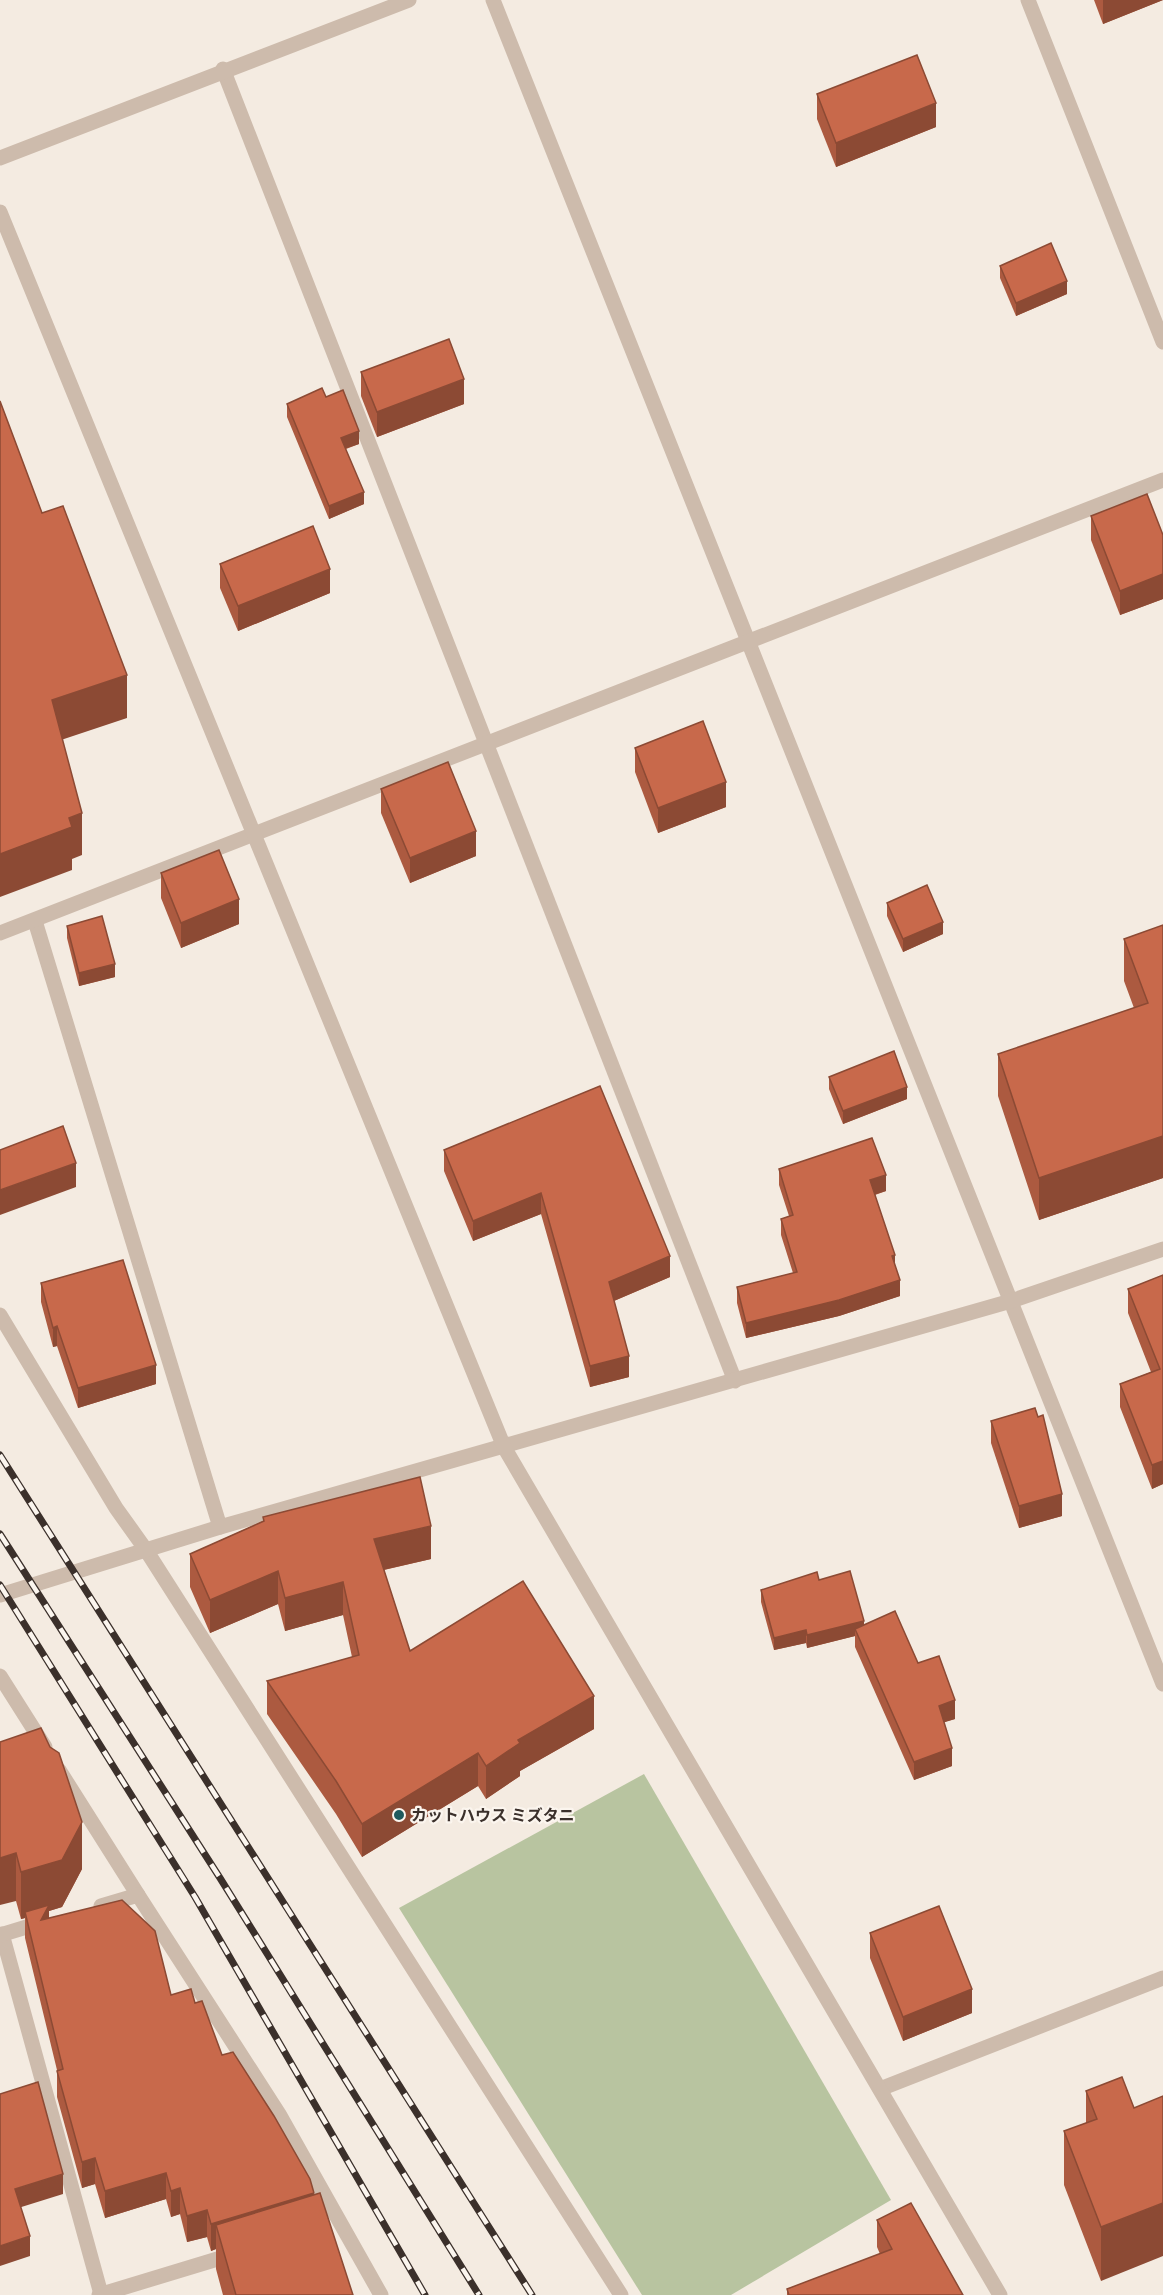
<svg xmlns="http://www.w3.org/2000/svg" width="1163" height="2295" font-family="'DM Sans','Noto Sans JP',sans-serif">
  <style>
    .green { fill: #b8c4a0 }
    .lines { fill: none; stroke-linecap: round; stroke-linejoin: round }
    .service { stroke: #cdbbac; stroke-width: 15 }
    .minor { stroke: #cdbbac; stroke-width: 15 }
    .tertiary { stroke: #cdbbac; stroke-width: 15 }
    .rail-casing { stroke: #3b302b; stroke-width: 7 }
    .rail { stroke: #fbf5ee; stroke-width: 4.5; stroke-dasharray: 14; stroke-linecap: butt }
    .wall { fill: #ac5a40 }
    .shaded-wall { fill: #8c4a34 }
    .building { fill: #c8694b; stroke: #8c4a34; stroke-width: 1.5 }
    .poi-dot { fill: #1f5a5e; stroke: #fbf5ee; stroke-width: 2 }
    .labels { text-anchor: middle; stroke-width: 4.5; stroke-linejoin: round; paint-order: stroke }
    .poi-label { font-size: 16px; font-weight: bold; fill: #3b302b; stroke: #fbf5ee; text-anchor: start }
  </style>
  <rect width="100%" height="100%" fill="#f4ebe1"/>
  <path class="green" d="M 644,1774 L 891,2200 L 731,2295 L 642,2295 L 399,1908 Z"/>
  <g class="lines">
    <path class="service" d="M 2,1934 L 101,2294"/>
    <g class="minor">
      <path d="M 493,0 L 1163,1684"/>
      <path d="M 1028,0 L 1163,342"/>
      <path d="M 223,69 L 735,1381"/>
      <path d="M 0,158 L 409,0"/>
      <path d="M 35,921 L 220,1527"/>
      <path d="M 0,933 L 1163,480"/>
      <path d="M 0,1315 L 116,1508 L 146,1550 L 621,2295"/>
      <path d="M 0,1595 L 220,1527 L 1011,1301 L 1163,1249"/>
      <path d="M 0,1676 L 45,1747"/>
      <path d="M 59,1770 L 138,1895"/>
      <path d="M 101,1906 L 138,1895 L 279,2114 L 381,2295"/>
      <path d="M 0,1935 L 43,1922"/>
      <path d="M 880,2089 L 1163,1978"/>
      <path d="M 99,2295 L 234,2254"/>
    </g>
    <path class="tertiary" d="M 0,212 L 504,1447 L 1000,2295"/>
    <defs>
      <g id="rail">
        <path d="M 0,1455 L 532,2295"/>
        <path d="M 0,1534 L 220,1878 L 479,2295"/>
        <path d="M 0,1585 L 195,1897 L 425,2295"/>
      </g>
    </defs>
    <use href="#rail" class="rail-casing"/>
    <use href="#rail" class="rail"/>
  </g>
  <g class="wall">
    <path d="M 1094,0 L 1163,0 L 1103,24 Z"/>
    <path d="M 817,94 L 936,127 L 836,167 L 817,119 Z"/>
    <path d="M 1000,266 L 1067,294 L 1016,316 L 1000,278 Z"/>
    <path d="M 361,372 L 464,404 L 377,437 L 361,396 Z"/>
    <path d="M 326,397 L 359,444 L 346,449 L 364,504 L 329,519 L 287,417 L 287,404 Z"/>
    <path d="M 1091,516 L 1163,535 L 1163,599 L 1120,615 L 1091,540 Z"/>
    <path d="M 220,564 L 330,593 L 238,631 L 220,588 Z"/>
    <path d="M 635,748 L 726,807 L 658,833 L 635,772 Z"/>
    <path d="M 381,789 L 476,856 L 410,883 L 381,813 Z"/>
    <path d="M 161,873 L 239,924 L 181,948 L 161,898 Z"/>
    <path d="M 887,903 L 943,934 L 903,952 L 887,916 Z"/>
    <path d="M 1163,925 L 1163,1178 L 1039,1220 L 998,1096 L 998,1054 L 1134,1008 L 1124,981 L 1124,939 Z"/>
    <path d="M 67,926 L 115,977 L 79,986 L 67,938 Z"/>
    <path d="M 829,1077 L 907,1099 L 843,1124 L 829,1089 Z"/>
    <path d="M 600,1086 L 670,1277 L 614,1301 L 629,1377 L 590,1387 L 541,1214 L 473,1241 L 444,1171 L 444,1150 Z"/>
    <path d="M 779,1169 L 886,1191 L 875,1195 L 895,1266 L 900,1296 L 839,1316 L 746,1338 L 737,1303 L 737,1287 L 793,1273 L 781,1235 L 781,1219 L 789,1216 L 779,1185 Z"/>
    <path d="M 1163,1275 L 1163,1484 L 1152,1489 L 1120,1407 L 1120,1384 L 1151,1372 L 1128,1313 L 1128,1289 Z"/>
    <path d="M 41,1283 L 156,1384 L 78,1408 L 57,1346 L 53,1347 L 41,1302 Z"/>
    <path d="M 991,1421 L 1062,1516 L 1019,1528 L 991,1443 Z"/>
    <path d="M 263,1517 L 431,1559 L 384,1570 L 410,1651 L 594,1729 L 520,1771 L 520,1776 L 486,1799 L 478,1786 L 362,1857 L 336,1814 L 267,1714 L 267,1681 L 352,1657 L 343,1615 L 285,1631 L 278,1604 L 210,1633 L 190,1587 L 190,1554 L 263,1521 Z"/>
    <path d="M 819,1580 L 864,1625 L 918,1663 L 955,1719 L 944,1722 L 952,1766 L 914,1780 L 855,1647 L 855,1636 L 807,1648 L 806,1643 L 774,1650 L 761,1602 L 761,1590 Z"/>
    <path d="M 0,1742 L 82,1869 L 62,1907 L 49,1911 L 49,1918 L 171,1995 L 195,2003 L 222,2055 L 314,2195 L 353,2295 L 223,2295 L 216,2269 L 216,2249 L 211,2251 L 207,2237 L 187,2242 L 180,2214 L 171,2217 L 166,2199 L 105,2218 L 95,2184 L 82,2188 L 57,2097 L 57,2070 L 25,1938 L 25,1918 L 21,1919 L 16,1901 Z"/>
    <path d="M 870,1933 L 972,2013 L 903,2041 L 870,1958 Z"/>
    <path d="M 1122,2077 L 1101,2281 L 1064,2185 L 1064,2131 L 1086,2123 L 1086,2091 Z"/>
    <path d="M 877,2220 L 963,2295 L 787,2295 L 787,2289 L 880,2254 L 877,2247 Z"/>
  </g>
  <g class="shaded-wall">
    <path d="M 1103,0 L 1163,0 L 1103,24 Z"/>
    <path d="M 936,103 L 936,127 L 836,167 L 836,143 Z"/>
    <path d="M 1067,281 L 1067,294 L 1016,316 L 1016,303 Z"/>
    <path d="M 464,379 L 464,404 L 377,437 L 377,412 Z"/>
    <path d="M 359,431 L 359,444 L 341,450 L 341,438 Z"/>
    <path d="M 364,492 L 364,504 L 329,519 L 329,506 Z"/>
    <path d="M 330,569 L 330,593 L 238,631 L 238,606 Z"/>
    <path d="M 1163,574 L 1163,599 L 1120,615 L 1120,591 Z"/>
    <path d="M 127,675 L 127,718 L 52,743 L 52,700 Z"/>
    <path d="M 726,782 L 726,807 L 658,833 L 658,808 Z"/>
    <path d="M 82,813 L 82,855 L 72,859 L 72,870 L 0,897 L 0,854 L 69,818 Z"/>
    <path d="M 476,831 L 476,856 L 410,883 L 410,858 Z"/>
    <path d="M 239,899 L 239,924 L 181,948 L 181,923 Z"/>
    <path d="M 943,922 L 943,934 L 903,952 L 903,939 Z"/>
    <path d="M 115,964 L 115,977 L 79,986 L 79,973 Z"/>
    <path d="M 907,1087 L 907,1099 L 843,1124 L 843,1111 Z"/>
    <path d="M 1163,1136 L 1163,1178 L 1039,1220 L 1039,1178 Z"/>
    <path d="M 76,1163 L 76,1187 L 0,1215 L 0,1190 Z"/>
    <path d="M 886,1175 L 886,1191 L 870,1196 L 870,1180 Z"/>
    <path d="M 541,1193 L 541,1214 L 473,1241 L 473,1221 Z"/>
    <path d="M 895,1255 L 895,1270 L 892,1256 Z"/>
    <path d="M 670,1256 L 670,1277 L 609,1303 L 609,1282 Z"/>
    <path d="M 900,1280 L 900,1296 L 839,1316 L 746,1338 L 746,1323 Z"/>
    <path d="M 57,1326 L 57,1346 L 53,1347 L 53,1328 Z"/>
    <path d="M 629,1356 L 629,1377 L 590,1387 L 590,1366 Z"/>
    <path d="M 156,1365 L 156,1384 L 78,1408 L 78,1388 Z"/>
    <path d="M 1163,1461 L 1163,1484 L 1152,1489 L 1152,1465 Z"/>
    <path d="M 1062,1494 L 1062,1516 L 1019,1528 L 1019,1506 Z"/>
    <path d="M 431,1526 L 431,1559 L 374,1572 L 374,1539 Z"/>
    <path d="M 278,1571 L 278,1604 L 210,1633 L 210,1600 Z"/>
    <path d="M 343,1582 L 343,1615 L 285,1631 L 285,1598 Z"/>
    <path d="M 864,1621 L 864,1633 L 855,1629 L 855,1636 L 807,1648 L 807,1635 Z"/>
    <path d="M 806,1630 L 806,1643 L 774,1650 L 774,1638 Z"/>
    <path d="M 594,1696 L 594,1729 L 520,1771 L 520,1776 L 486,1799 L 486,1766 L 518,1740 Z"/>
    <path d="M 955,1700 L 955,1719 L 939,1724 L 939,1706 Z"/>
    <path d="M 952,1748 L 952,1766 L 914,1780 L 914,1762 Z"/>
    <path d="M 478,1753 L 478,1786 L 362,1857 L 362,1824 Z"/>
    <path d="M 82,1822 L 82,1869 L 62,1907 L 49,1911 L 49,1931 L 25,1912 L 25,1918 L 21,1919 L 21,1872 Z"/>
    <path d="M 16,1853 L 16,1901 L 0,1905 L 0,1858 Z"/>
    <path d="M 972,1989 L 972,2013 L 903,2041 L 903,2017 Z"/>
    <path d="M 95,2158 L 95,2184 L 82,2188 L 82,2162 Z"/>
    <path d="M 166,2173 L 166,2199 L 105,2218 L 105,2191 Z"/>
    <path d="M 63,2174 L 63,2194 L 15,2209 L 15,2189 Z"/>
    <path d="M 180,2188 L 180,2214 L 171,2217 L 171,2191 Z"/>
    <path d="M 314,2193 L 314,2219 L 216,2225 L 216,2249 L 211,2251 L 211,2224 Z"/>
    <path d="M 1163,2203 L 1163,2256 L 1101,2281 L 1101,2227 Z"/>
    <path d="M 207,2210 L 207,2237 L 187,2242 L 187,2216 Z"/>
    <path d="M 30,2236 L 30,2256 L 0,2266 L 0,2246 Z"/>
  </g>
  <g class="building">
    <path d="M 917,55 L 936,103 L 836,143 L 817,94 Z"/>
    <path d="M 1051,243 L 1067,281 L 1016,303 L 1000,266 Z"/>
    <path d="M 449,339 L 464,379 L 377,412 L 361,372 Z"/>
    <path d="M 322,388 L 326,397 L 343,390 L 359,431 L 341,438 L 364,492 L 329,506 L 287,404 Z"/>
    <path d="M 0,401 L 42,513 L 63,506 L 127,675 L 52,700 L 82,813 L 69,818 L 72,827 L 0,854 Z"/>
    <path d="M 1147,494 L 1163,535 L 1163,574 L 1120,591 L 1091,516 Z"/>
    <path d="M 313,526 L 330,569 L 238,606 L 220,564 Z"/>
    <path d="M 703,721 L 726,782 L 658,808 L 635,748 Z"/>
    <path d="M 448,762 L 476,831 L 410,858 L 381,789 Z"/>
    <path d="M 219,850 L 239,899 L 181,923 L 161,873 Z"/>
    <path d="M 927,885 L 943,922 L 903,939 L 887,903 Z"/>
    <path d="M 102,916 L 115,964 L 79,973 L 67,926 Z"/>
    <path d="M 1163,925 L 1163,1136 L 1039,1178 L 998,1054 L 1148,1003 L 1124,939 Z"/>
    <path d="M 894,1051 L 907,1087 L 843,1111 L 829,1077 Z"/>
    <path d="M 600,1086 L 670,1256 L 609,1282 L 629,1356 L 590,1366 L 541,1193 L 473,1221 L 444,1150 Z"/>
    <path d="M 63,1126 L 76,1163 L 0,1190 L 0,1150 Z"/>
    <path d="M 872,1138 L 886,1175 L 870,1180 L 895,1255 L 892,1256 L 900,1280 L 839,1300 L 746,1323 L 737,1287 L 797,1272 L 781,1219 L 793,1215 L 779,1169 Z"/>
    <path d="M 123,1260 L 156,1365 L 78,1388 L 57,1326 L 53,1328 L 41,1283 Z"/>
    <path d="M 1163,1275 L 1163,1461 L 1152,1465 L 1120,1384 L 1160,1369 L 1128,1289 Z"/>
    <path d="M 1035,1408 L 1038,1417 L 1043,1415 L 1062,1494 L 1019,1506 L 991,1421 Z"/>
    <path d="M 420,1477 L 431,1526 L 374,1539 L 410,1651 L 523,1581 L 594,1696 L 518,1740 L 520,1743 L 486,1766 L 478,1753 L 362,1824 L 336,1781 L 267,1681 L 359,1655 L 343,1582 L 285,1598 L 278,1571 L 210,1600 L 190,1554 L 264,1521 L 263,1517 Z"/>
    <path d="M 850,1571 L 864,1621 L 807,1635 L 806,1630 L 774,1638 L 761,1590 L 817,1572 L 819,1580 Z"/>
    <path d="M 895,1611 L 918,1663 L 939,1656 L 955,1700 L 939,1706 L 952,1748 L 914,1762 L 855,1629 Z"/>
    <path d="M 41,1728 L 50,1747 L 59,1753 L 82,1822 L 62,1860 L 21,1872 L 16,1853 L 0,1858 L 0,1742 Z"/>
    <path d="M 122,1900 L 155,1931 L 171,1995 L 191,1989 L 195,2003 L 202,2001 L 222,2055 L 233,2052 L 274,2116 L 310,2179 L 314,2193 L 211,2224 L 207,2210 L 187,2216 L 180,2188 L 171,2191 L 166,2173 L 105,2191 L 95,2158 L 82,2162 L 57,2071 L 63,2069 L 25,1912 L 49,1905 L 41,1920 Z"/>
    <path d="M 939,1906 L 972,1989 L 903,2017 L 870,1933 Z"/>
    <path d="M 1122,2077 L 1134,2108 L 1163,2096 L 1163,2203 L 1101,2227 L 1064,2131 L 1097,2119 L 1086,2091 Z"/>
    <path d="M 38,2082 L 63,2174 L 15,2189 L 30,2236 L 0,2246 L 0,2094 Z"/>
    <path d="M 320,2193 L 353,2295 L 236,2295 L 216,2225 Z"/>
    <path d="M 911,2203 L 963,2295 L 789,2295 L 787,2289 L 892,2249 L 877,2220 Z"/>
  </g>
  <circle class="poi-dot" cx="399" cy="1815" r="6"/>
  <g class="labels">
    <g class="poi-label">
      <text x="411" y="1821">カットハウス ミズタニ</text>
    </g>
  </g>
</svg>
